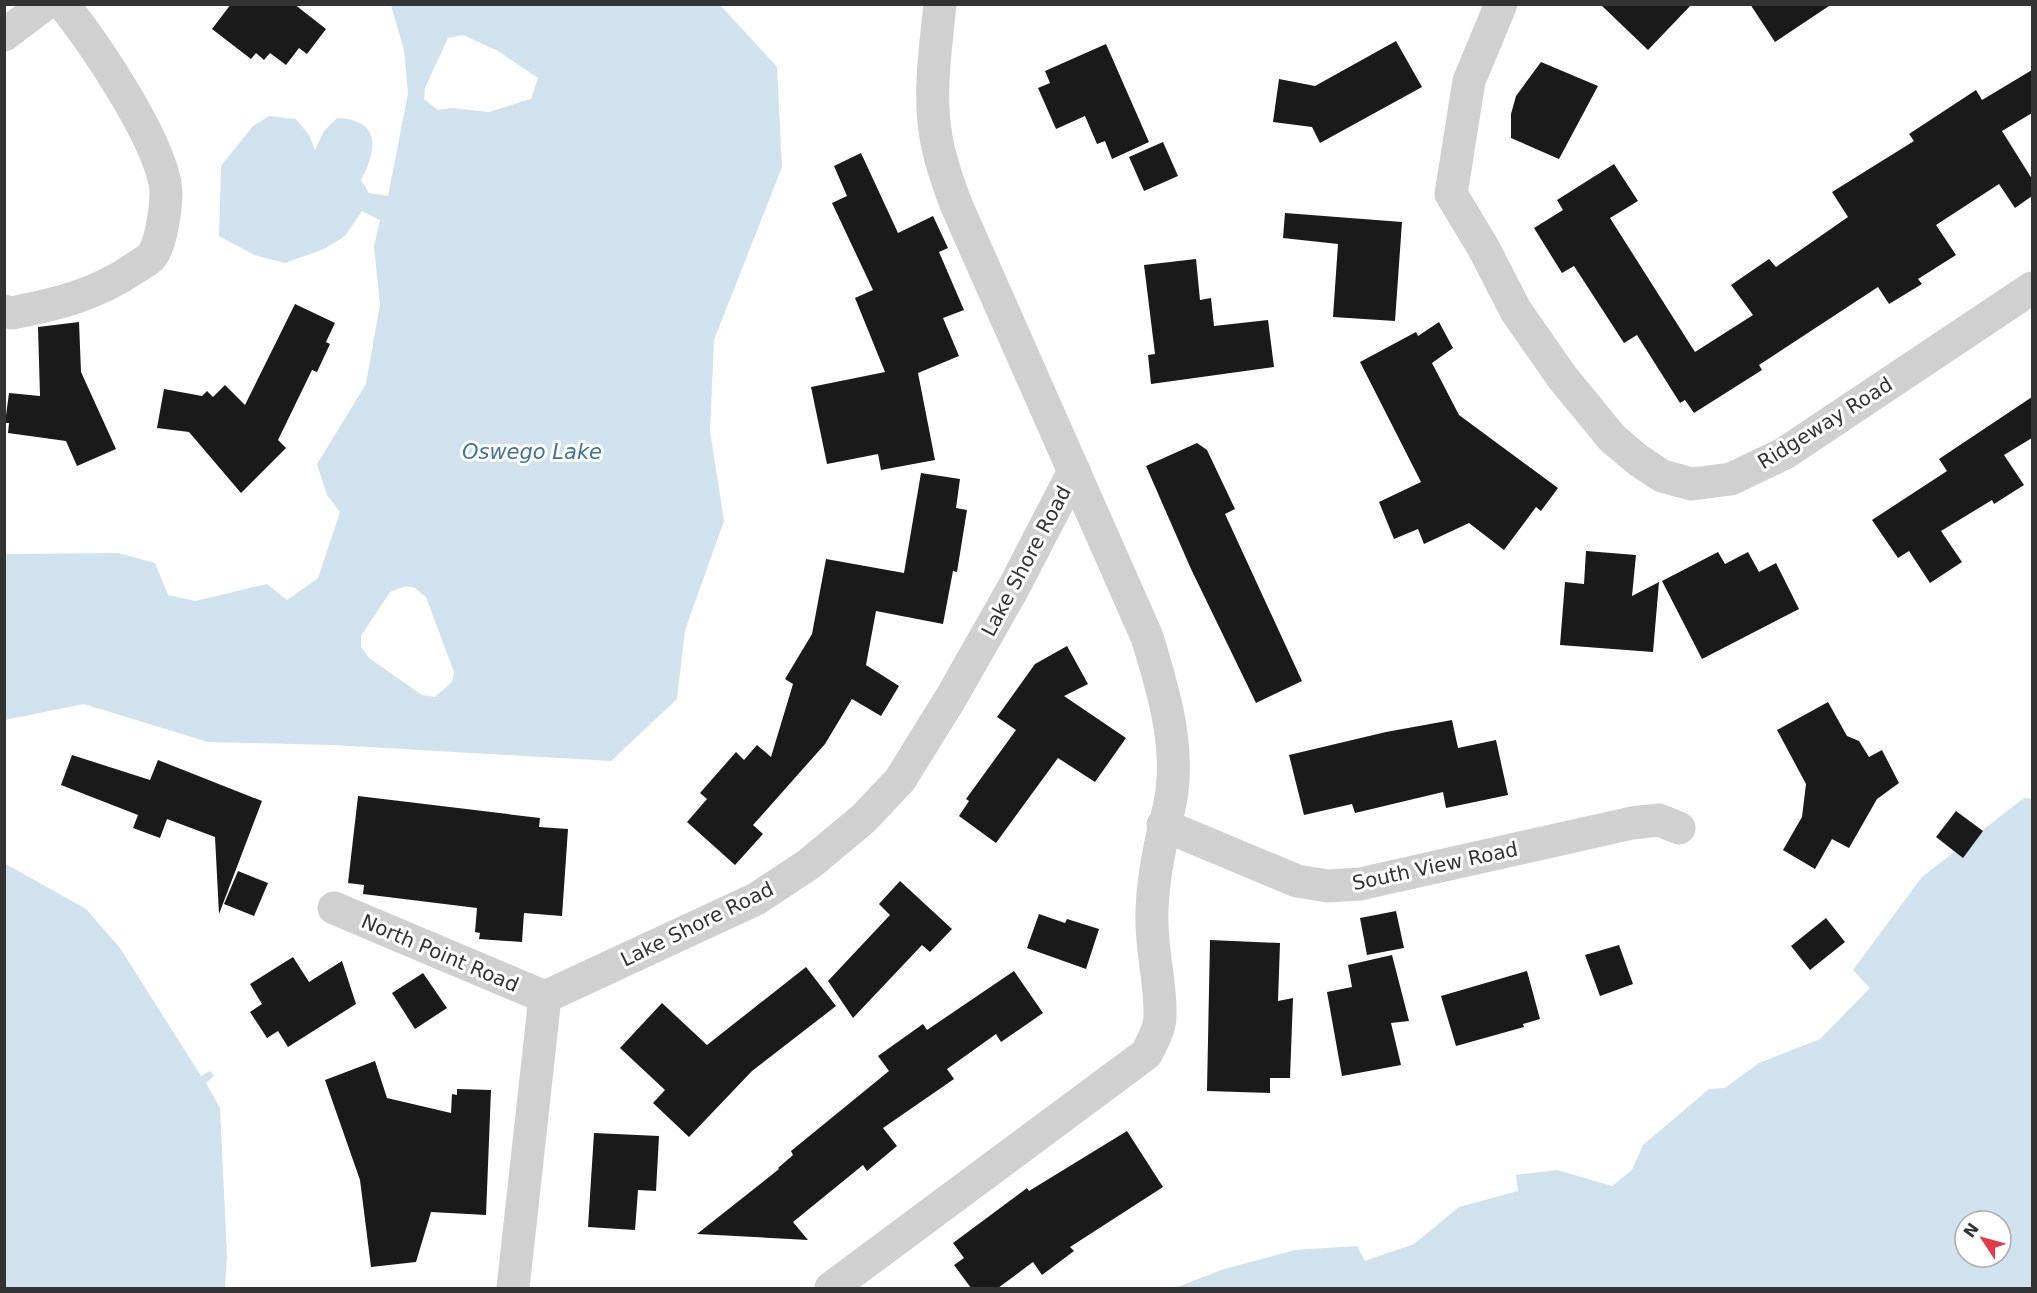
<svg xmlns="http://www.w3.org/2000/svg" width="2037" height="1293" font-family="'DejaVu Sans',sans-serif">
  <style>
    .water { fill: #cfe2ee; fill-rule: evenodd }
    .building { fill: #1a1a1a }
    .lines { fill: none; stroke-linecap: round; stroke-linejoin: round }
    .minor { stroke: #d0d0d0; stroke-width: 33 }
    .labels { text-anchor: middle; stroke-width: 6; stroke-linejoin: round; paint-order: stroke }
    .street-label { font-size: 20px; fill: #333; stroke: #fff }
    .water-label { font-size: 21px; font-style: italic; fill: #3f7597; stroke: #fff }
  </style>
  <rect width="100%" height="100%" fill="#fff"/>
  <g class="water">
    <path d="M 391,5 L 720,5 L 777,67 L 782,167 L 714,340 L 710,431 L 724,521 L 685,630 L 677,699 L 611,761 L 334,745 L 208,742 L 84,704 L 5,720 L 5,554 L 118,553 L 155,563 L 168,595 L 195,601 L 267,584 L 287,600 L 318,578 L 340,512 L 327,495 L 317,464 L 366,384 L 380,304 L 374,246 L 380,220 L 362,211 L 345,236 L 324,249 L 285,263 L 254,255 L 219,236 L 221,166 L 253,126 L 269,116 L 296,119 L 309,135 L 315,150 L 324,131 L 337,118 C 382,120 377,150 361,180 L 369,193 L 388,196 L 408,94 L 404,50 ZM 463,35 L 498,51 L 538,78 L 531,99 L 489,112 L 451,108 L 438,110 L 424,99 L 425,88 L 448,38 ZM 406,586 L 415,588 L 426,597 L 454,672 L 452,682 L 435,697 L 422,695 L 369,658 L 361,647 L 361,636 L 390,592 Z"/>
    <path d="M 2024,798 L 2032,799 L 2032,1288 L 1175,1288 L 1221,1270 L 1295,1250 L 1357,1246 L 1365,1261 L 1414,1244 L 1459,1207 L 1518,1191 L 1516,1175 L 1557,1170 L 1612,1186 L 1632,1170 L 1643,1145 L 1709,1089 L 1725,1088 L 1759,1063 L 1820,1039 L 1870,988 L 1853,970 L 1922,877 ZM 1965,1221 L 2001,1221 L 2001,1257 L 1965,1257 Z"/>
    <path d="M 4,863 L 86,909 L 120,948 L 201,1076 L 210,1071 L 214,1076 L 206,1083 L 220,1108 L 227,1256 L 225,1288 L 5,1288 Z"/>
  </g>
  <g class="building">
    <path d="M 231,4 L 294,4 L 326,29 L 307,54 L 299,48 L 286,65 L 270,53 L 264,60 L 256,53 L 251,59 L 212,29 Z"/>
    <path d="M 1600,4 L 1692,4 L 1648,50 Z"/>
    <path d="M 1750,4 L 1832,4 L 1775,42 Z"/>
    <path d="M 1396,41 L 1422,87 L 1320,143 L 1312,127 L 1273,122 L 1279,79 L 1315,86 Z"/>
    <path d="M 1106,44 L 1149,142 L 1112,159 L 1105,141 L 1097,144 L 1085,116 L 1056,129 L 1038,88 L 1050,83 L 1045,71 Z"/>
    <path d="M 1541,62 L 1598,86 L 1559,159 L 1511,138 L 1511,114 L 1516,96 Z"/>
    <path d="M 2032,70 L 2032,113 L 2002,131 L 2032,179 L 2032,196 L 2015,208 L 1999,184 L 1936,225 L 1956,255 L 1918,279 L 1922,284 L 1889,304 L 1878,287 L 1759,365 L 1762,370 L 1694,413 L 1685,400 L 1680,403 L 1637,335 L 1624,343 L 1574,266 L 1562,273 L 1534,228 L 1563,210 L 1557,200 L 1614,164 L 1638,201 L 1610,218 L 1695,352 L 1753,315 L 1731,285 L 1769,259 L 1776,267 L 1848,217 L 1832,192 L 1914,141 L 1909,134 L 1976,90 L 1982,100 Z"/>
    <path d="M 1163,142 L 1178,176 L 1144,191 L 1129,157 Z"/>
    <path d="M 861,153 L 898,233 L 933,216 L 948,248 L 939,252 L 964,310 L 943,318 L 959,356 L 918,373 L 935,460 L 881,470 L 878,454 L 827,464 L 811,387 L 885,372 L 855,298 L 873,290 L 832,203 L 847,196 L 834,166 Z"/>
    <path d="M 1285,213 L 1402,222 L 1395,321 L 1333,317 L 1338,244 L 1283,238 Z"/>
    <path d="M 1196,259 L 1200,300 L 1211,298 L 1214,326 L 1268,320 L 1274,367 L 1151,384 L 1148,355 L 1155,354 L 1144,265 Z"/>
    <path d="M 295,304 L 335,323 L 326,342 L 330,344 L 317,372 L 312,370 L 278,440 L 286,448 L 241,493 L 189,432 L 157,428 L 164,389 L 202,396 L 207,391 L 213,397 L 225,385 L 245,405 Z"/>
    <path d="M 79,322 L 81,372 L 116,449 L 77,466 L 66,441 L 8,433 L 9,423 L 5,423 L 9,393 L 40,396 L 38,327 Z"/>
    <path d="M 1439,322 L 1453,348 L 1432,363 L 1459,415 L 1558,488 L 1541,511 L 1536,507 L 1504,550 L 1469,523 L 1424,544 L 1418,529 L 1394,539 L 1379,502 L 1421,482 L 1360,362 L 1416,332 L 1418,336 Z"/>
    <path d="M 2032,397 L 2032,438 L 2004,455 L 2024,485 L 1994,504 L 1992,500 L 1941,531 L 1962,562 L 1930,583 L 1909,551 L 1898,558 L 1872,520 L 1947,471 L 1939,459 Z"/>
    <path d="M 1197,443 L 1207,450 L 1235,509 L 1225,514 L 1302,681 L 1256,703 L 1191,569 L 1146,466 Z"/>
    <path d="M 921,473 L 960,479 L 956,508 L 967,510 L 957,572 L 953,571 L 943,624 L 876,611 L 866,665 L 899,686 L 881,716 L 852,699 L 825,744 L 753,825 L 763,834 L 735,865 L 687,822 L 707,799 L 700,793 L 736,752 L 744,760 L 757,745 L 771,757 L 793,684 L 785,679 L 812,634 L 826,559 L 904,573 Z"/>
    <path d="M 1586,551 L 1636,555 L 1632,596 L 1659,582 L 1653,652 L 1560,645 L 1565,582 L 1584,584 Z"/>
    <path d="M 1718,552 L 1725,564 L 1748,552 L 1759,572 L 1776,563 L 1799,609 L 1702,659 L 1662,581 Z"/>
    <path d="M 1067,646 L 1088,684 L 1064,696 L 1126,738 L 1095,782 L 1058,758 L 996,843 L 959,816 L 969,801 L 966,799 L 1016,730 L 997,717 L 1035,664 Z"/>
    <path d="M 1828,702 L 1847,736 L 1859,741 L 1869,757 L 1882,750 L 1899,783 L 1877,799 L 1849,848 L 1832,839 L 1815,869 L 1783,850 L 1802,817 L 1806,784 L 1777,730 Z"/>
    <path d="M 1452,720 L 1458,748 L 1496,740 L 1508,795 L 1446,808 L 1443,792 L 1355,813 L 1352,804 L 1304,815 L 1289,755 L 1386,732 Z"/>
    <path d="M 72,755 L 150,780 L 158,760 L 262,801 L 219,914 L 215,837 L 167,819 L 160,838 L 133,828 L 138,815 L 61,785 Z"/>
    <path d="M 358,796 L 540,818 L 539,827 L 568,829 L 562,916 L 524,913 L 522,942 L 479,939 L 480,933 L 475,932 L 477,908 L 363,894 L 364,885 L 348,883 Z"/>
    <path d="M 1956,811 L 1983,831 L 1963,858 L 1936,837 Z"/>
    <path d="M 238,871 L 268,883 L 254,916 L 224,904 Z"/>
    <path d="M 900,881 L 952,929 L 930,952 L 922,945 L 853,1018 L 828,981 L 890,915 L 879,904 Z"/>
    <path d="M 1396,911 L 1404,948 L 1367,955 L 1360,918 Z"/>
    <path d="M 1039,914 L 1065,923 L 1067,919 L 1099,929 L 1086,969 L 1027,948 Z"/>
    <path d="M 1826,918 L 1845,942 L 1810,970 L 1791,946 Z"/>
    <path d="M 1210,940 L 1280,943 L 1278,1001 L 1293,998 L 1290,1078 L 1270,1078 L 1270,1093 L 1207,1091 Z"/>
    <path d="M 1619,945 L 1633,984 L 1600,996 L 1585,955 Z"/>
    <path d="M 1392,955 L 1409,1021 L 1391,1023 L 1401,1065 L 1342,1076 L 1327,992 L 1352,987 L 1348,965 Z"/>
    <path d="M 293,957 L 309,982 L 342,961 L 356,1004 L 288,1047 L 278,1031 L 267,1038 L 250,1012 L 262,1004 L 250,984 Z"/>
    <path d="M 806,967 L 836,1006 L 752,1071 L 689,1137 L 653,1103 L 665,1090 L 620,1048 L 662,1003 L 707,1045 Z"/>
    <path d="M 1014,971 L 1043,1013 L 1001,1042 L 996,1034 L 947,1069 L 954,1079 L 883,1128 L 897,1146 L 867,1171 L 863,1165 L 793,1222 L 808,1240 L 697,1234 L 779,1169 L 778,1168 L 793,1155 L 791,1151 L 889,1071 L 878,1056 L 923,1024 L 927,1030 Z"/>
    <path d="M 1527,971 L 1540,1019 L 1523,1024 L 1524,1027 L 1456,1046 L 1441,996 Z"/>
    <path d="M 423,973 L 447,1008 L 415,1029 L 392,993 Z"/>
    <path d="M 375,1061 L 387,1098 L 451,1113 L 452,1094 L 457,1095 L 457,1089 L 491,1090 L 486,1215 L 431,1212 L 416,1262 L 371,1267 L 360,1180 L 325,1080 Z"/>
    <path d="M 1127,1131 L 1163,1187 L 1070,1247 L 1074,1251 L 1042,1275 L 1033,1262 L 998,1288 L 971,1288 L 954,1265 L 964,1258 L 953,1243 L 1027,1188 L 1029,1191 Z"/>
    <path d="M 594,1133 L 659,1136 L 656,1191 L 638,1190 L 635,1230 L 588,1227 Z"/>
  </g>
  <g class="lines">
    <g class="minor">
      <path d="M 1501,4 L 1469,81 L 1451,194 L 1483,247 L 1516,311 L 1562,377 L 1612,438 L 1638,460 L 1662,476 L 1692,484 L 1731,479 L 1785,453 L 2032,288"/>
      <path d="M 4,35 L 45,4"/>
      <path d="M 4,311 L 12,313 C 57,304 96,295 135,268 C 140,264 150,260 153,254 C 162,241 168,198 165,183 C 155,133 95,44 63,4"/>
      <path d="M 1163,825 L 1297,881 L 1328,886 L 1360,884 L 1632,823 L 1659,820 L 1679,828"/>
      <path d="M 334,908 L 545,997"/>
      <path d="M 513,1288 L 545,997 L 756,899 L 809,864 L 863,819 L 900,780 L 952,696 L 1014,587 L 1074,471"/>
      <path d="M 831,1288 L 1146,1054 C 1152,1043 1160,1029 1160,1016 C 1161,981 1150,946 1152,911 C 1153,877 1160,845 1168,812 C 1183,755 1164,692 1147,637 L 955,202 C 947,179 938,155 935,130 C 929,89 936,46 940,4"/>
    </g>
  </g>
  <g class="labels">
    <g class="street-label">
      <text transform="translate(1825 423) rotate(-32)" y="7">Ridgeway Road</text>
      <text transform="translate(1026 561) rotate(-62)" y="7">Lake Shore Road</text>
      <text transform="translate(1435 866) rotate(-12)" y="7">South View Road</text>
      <text transform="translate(697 924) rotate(-26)" y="7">Lake Shore Road</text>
      <text transform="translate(440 953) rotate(23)" y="7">North Point Road</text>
    </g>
    <g class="water-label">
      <text x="532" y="459">Oswego Lake</text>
    </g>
  </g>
  <rect width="2037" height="1293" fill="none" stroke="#333333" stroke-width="12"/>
  <g transform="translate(1983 1239) rotate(306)"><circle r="28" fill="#ffffff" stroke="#adadad" stroke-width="1.5"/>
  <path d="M0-4.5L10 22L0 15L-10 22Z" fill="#e63946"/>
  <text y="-9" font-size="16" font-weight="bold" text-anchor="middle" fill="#333333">N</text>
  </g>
</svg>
